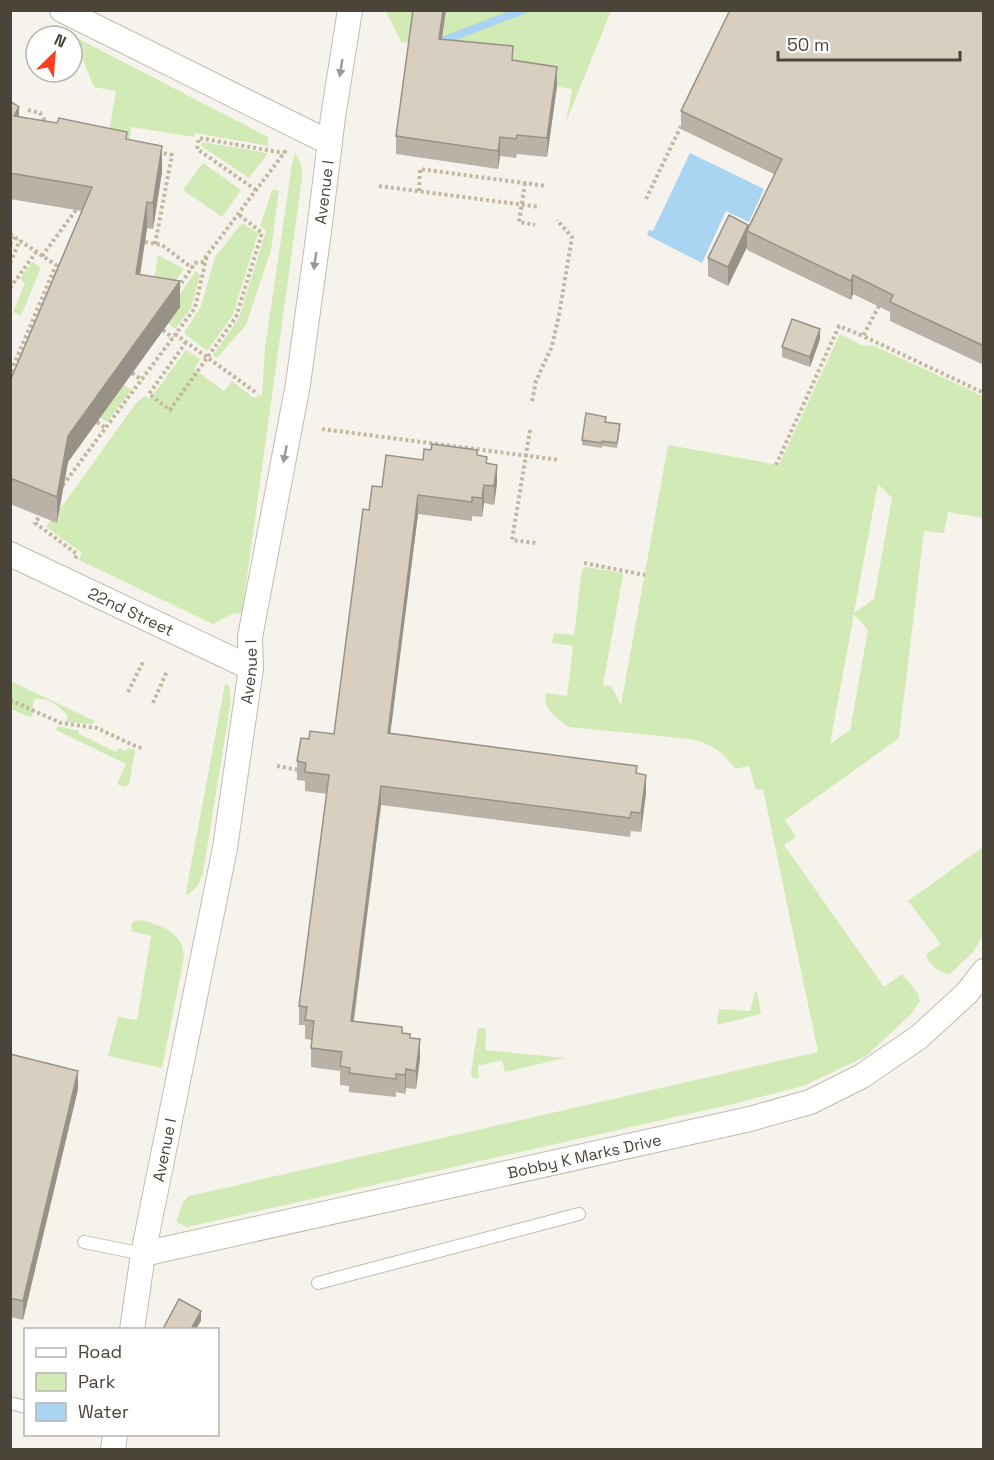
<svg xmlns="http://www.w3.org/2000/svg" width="994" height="1460" font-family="'Space Grotesk',sans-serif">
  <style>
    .green { fill: #d2eab5; fill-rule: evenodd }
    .water { fill: #a9d4f2 }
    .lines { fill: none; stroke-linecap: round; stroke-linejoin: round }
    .stream { stroke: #a9d4f2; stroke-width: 8 }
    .service-casing { stroke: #c2bbae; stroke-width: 14 }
    .minor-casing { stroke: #c2bbae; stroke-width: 26 }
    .path { stroke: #c4b79f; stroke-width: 4; stroke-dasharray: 3 3; stroke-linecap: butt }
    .service { stroke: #fff; stroke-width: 12 }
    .minor { stroke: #fff; stroke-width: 24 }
    .wall { fill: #bab2a6 }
    .shaded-wall { fill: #979187 }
    .building { fill: #d8cfc1; stroke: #979187; stroke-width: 1.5 }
    .oneway { fill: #9c9892 }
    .labels { text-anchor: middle; stroke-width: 6; stroke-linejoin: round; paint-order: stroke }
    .street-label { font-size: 16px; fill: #4b4439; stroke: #fff }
  </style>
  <rect width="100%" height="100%" fill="#f6f3ec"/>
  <g class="green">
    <path d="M 386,11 L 415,11 L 411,43 L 401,42 Z"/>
    <path d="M 446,11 L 611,11 L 566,122 L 572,89 L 512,79 L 440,58 Z"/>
    <path d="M 73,36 L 268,137 L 268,146 L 195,133 L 195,137 L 131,127 L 129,143 L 108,139 L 116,91 L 94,87 Z"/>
    <path d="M 202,142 L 268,153 L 249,178 L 201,146 Z"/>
    <path d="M 295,153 C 301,162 302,168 302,178 L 242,613 L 232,614 L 213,624 L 79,560 L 82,553 L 46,527 L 51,520 L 58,522 L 60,509 L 136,403 L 145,396 L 150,399 L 186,350 L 200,359 L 194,369 L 224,391 L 232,381 L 254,398 L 262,394 L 265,348 L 292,164 Z"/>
    <path d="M 203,163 L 241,190 L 222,217 L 183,190 Z"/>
    <path d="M 272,190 L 279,190 L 271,250 L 246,325 L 217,358 L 213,355 L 239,318 L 266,231 L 260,226 Z"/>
    <path d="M 242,223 L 258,233 L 233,315 L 207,351 L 184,333 L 201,306 L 215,257 Z"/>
    <path d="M 158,255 L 184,269 L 159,305 L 151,303 Z"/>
    <path d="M 32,262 L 41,267 L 21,316 L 13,312 L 25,283 L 20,279 Z"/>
    <path d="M 196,271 L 200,275 L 191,308 L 175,329 L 168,323 L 179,308 L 171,307 Z"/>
    <path d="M 840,334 L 863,346 L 872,345 L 983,396 L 983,518 L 948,512 L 944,533 L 924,531 L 899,738 L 785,820 L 796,837 L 784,845 L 884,987 L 902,974 L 917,992 L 920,1001 L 911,1014 L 865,1057 L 803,1086 L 733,1104 L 187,1227 L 176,1222 L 183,1202 L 189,1196 L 818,1052 L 763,789 L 756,790 L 749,766 L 735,769 C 723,752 712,744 691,739 L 569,727 C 557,718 542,709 546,693 L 567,696 L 573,646 L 552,643 L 554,633 L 574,635 L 582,569 L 586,567 L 623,573 L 623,575 L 603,685 L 611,686 L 621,705 L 668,445 L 779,465 ZM 878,484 L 892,498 L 874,599 L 854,613 ZM 854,614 L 868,630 L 850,730 L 830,744 Z"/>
    <path d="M 124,385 L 131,390 L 107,422 L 100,417 Z"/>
    <path d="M 10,681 L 95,721 L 93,724 L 66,722 L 68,717 C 62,707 48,697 35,699 C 31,705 34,712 31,718 L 11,709 Z"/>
    <path d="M 225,684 L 229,685 L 231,701 L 203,873 L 197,887 L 186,896 L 187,886 Z"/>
    <path d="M 58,726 L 79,731 L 79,734 L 116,752 L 119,748 L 125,751 L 129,748 L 135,750 L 129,785 L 124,787 L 117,784 L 126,764 L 56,730 Z"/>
    <path d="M 983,847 L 983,935 L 973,952 L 950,974 C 939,973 932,967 927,958 L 927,954 L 941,944 L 908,901 Z"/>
    <path d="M 142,920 C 164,927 183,932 184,958 L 162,1068 L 108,1056 L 118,1017 L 137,1020 L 151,936 L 131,931 L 132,923 L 135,921 Z"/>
    <path d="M 755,992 L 757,992 L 761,1014 L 717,1025 L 719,1009 L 750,1011 Z"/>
    <path d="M 478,1028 L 484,1028 L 486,1031 L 485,1050 L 565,1058 L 505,1072 L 502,1060 L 478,1066 L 479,1078 L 475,1078 L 472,1077 L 471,1073 Z"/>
  </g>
  <path class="water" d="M 690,153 L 764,189 L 749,222 L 726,211 L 702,263 L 647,235 L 649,230 L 653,231 Z"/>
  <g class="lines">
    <path class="stream" d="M 442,41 L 523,10"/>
    <defs>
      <g id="service">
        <path d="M 84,1242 L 143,1254"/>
        <path d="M 318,1283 L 579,1214"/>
        <path d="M 10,1403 L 26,1407"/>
      </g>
      <g id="minor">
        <path d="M 62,10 L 330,143"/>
        <path id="s1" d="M 10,554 L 251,668"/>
        <path id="s2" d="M 143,1254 L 750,1119 L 810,1102 L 862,1076 L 919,1037 L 967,993 L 984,971"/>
        <path id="s3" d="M 132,1330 L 143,1254 L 225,848 L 251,668 L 250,637 L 298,384 L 319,231 L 333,117 L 350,10"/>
        <path d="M 113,1450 L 115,1434"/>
      </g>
    </defs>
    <use href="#service" class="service-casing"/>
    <use href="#minor" class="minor-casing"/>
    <g class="path">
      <path d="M 28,110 L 40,113 L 47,124"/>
      <path d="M 525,183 L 519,222 L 535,225"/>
      <path d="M 379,186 L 540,207"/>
      <path d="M 256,190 L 197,149 L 199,138 L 284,153"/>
      <path d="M 419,191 L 420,169 L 546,186"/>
      <path d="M 646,199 L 683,122"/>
      <path d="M 10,234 L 56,265 L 10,374"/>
      <path d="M 145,242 L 162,245 L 192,268"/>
      <path d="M 10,244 L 15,237"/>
      <path d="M 155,244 L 172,155 L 158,152"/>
      <path d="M 42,256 L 76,210"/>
      <path d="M 10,263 L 20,240"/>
      <path d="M 10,288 L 36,252"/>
      <path d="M 178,288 L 195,263 L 202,262 L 287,149"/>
      <path d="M 879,306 L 863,336 L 984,393"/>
      <path d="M 163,330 L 173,338"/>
      <path d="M 175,334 L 258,394"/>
      <path d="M 186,342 L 149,394 L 170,410 L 236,317 L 262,233 L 238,214"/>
      <path d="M 132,373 L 142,380"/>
      <path d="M 532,401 L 536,381 L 552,346 L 559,315 L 572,237 L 557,220"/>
      <path d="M 97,422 L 106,428"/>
      <path d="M 322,429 L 560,460"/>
      <path d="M 530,430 L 512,540 L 536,543"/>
      <path d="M 776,465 L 839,326 L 863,336"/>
      <path d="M 63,485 L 195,308 L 207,255"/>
      <path d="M 42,513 L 35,523 L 77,554 L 75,559"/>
      <path d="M 584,563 L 645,575"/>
      <path d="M 128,692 L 143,662"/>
      <path d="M 10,700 L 61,723 L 97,728 L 135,746 L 144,749"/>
      <path d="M 153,703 L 167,671"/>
      <path d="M 277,766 L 299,770"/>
    </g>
    <use href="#service" class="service"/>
    <use href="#minor" class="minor"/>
  </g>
  <g class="wall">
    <path d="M 446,10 L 442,39 L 513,61 L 557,86 L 547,157 L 517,154 L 516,158 L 500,156 L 498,169 L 396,154 L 396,136 Z"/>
    <path d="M 984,10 L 984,365 L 890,321 L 890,312 L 853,294 L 851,300 L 747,250 L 747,247 L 728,286 L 708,276 L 708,258 L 748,228 L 774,174 L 681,129 L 681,111 Z"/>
    <path d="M 10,101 L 19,116 L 127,139 L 162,172 L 153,229 L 147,228 L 140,275 L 180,307 L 68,462 L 57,523 L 10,504 L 10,381 L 82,211 L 10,199 Z"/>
    <path d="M 820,339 L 810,367 L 782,357 L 782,347 Z"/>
    <path d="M 606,422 L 620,429 L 617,448 L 602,446 L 602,448 L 582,445 L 582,440 Z"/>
    <path d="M 477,455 L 487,463 L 497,483 L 494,505 L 484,503 L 482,517 L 472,516 L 472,521 L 418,514 L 390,733 L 637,773 L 646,793 L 641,832 L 631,831 L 630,837 L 381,805 L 354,1021 L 402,1033 L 410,1038 L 420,1058 L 416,1089 L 406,1088 L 405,1094 L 396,1092 L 396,1097 L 349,1092 L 349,1086 L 340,1085 L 340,1071 L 311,1067 L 311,1048 L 312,1040 L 305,1039 L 305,1025 L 299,1025 L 299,1006 L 327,794 L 305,791 L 305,781 L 297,780 L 297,761 L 309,739 L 334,734 L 369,510 L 382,487 L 423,460 Z"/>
    <path d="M 10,1054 L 78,1089 L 23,1320 L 10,1317 Z"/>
  </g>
  <g class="shaded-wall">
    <path d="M 443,10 L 446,10 L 439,58 L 439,39 Z"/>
    <path d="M 557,67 L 557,86 L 547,157 L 547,138 Z"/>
    <path d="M 19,107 L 19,133 L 14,116 Z"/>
    <path d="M 500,137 L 500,156 L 498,169 L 498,151 Z"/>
    <path d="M 162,146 L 162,172 L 153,229 L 153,203 Z"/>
    <path d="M 147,202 L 147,228 L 136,300 L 136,274 Z"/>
    <path d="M 748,225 L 748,232 L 747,231 L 747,247 L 728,286 L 728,267 Z"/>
    <path d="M 853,275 L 853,294 L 851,300 L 851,281 Z"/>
    <path d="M 180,281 L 180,307 L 68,462 L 57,523 L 57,497 L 68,436 Z"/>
    <path d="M 820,329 L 820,339 L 810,367 L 810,357 Z"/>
    <path d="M 497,465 L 497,483 L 494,505 L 494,486 Z"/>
    <path d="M 484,485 L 484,503 L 482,517 L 482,498 Z"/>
    <path d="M 418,495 L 418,514 L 388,752 L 388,733 Z"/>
    <path d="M 646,775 L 646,793 L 641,832 L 641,813 Z"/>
    <path d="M 381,786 L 381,805 L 351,1039 L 351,1021 Z"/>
    <path d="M 420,1039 L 420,1058 L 416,1089 L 416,1071 Z"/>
    <path d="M 406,1069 L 406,1088 L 405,1094 L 405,1075 Z"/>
    <path d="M 78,1071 L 78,1089 L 23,1320 L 23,1301 Z"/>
    <path d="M 201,1311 L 201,1321 L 196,1329 L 191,1329 Z"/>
  </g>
  <g class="building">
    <path d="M 413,10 L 443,10 L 439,39 L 513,46 L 512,60 L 557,67 L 547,138 L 517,135 L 516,139 L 500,137 L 498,151 L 396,136 Z"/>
    <path d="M 730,10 L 984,10 L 984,346 L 890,302 L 893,295 L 853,275 L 851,281 L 747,231 L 782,159 L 681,111 Z"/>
    <path d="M 10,101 L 19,107 L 14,116 L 57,123 L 59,118 L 127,132 L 126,139 L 162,146 L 153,203 L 147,202 L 136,274 L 180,281 L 68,436 L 57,497 L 10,478 L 10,381 L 92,187 L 10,173 Z"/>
    <path d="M 729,215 L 748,225 L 728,267 L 708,258 Z"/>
    <path d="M 792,319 L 820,329 L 810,357 L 782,347 Z"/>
    <path d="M 586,413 L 606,417 L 605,422 L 620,424 L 617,443 L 602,441 L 602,443 L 582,440 Z"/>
    <path d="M 432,444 L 477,450 L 477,455 L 487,457 L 486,463 L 497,465 L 494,486 L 484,485 L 482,498 L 472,497 L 472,502 L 418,495 L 388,733 L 637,766 L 636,773 L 646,775 L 641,813 L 631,812 L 630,818 L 381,786 L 351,1021 L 402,1027 L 402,1033 L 410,1034 L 410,1038 L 420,1039 L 416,1071 L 406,1069 L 405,1075 L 396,1074 L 396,1079 L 349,1073 L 350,1068 L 340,1066 L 342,1052 L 311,1048 L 314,1021 L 305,1020 L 307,1007 L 299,1006 L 329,775 L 305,772 L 306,763 L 297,761 L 301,738 L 309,739 L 310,731 L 334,734 L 363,509 L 369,510 L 372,486 L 382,487 L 386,455 L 423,460 L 424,449 L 431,450 Z"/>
    <path d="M 10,1054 L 78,1071 L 23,1301 L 10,1298 Z"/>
    <path d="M 179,1299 L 201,1311 L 191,1329 L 163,1329 Z"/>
  </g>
  <defs><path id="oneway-solid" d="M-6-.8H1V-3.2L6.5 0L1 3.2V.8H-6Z" transform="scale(1.5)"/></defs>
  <g class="oneway">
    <use href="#oneway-solid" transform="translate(341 68) rotate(99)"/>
    <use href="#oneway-solid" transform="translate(315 261) rotate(98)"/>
    <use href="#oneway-solid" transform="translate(285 454) rotate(101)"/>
  </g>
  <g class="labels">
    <g class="street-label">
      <text dy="6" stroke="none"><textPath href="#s3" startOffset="1155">Avenue I</textPath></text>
      <text dy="6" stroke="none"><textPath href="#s1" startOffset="134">22nd Street</textPath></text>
      <text dy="6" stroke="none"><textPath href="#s3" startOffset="669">Avenue I</textPath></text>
      <text dy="6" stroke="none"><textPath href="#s3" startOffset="183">Avenue I</textPath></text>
      <text dy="6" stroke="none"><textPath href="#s2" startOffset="452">Bobby K Marks Drive</textPath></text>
    </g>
  </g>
  <rect width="994" height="1460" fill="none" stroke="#4b4439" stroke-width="24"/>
  <rect x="24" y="1328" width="195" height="108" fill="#ffffff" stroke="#b7b4b0" stroke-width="1.5"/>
  <rect x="36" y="1348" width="30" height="9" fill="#ffffff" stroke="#b7b4b0" stroke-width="1.5"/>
  <text x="78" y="1358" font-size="18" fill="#4b4439">Road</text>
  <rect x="36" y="1373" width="30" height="18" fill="#d2eab5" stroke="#b7b4b0" stroke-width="1.5"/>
  <text x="78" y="1388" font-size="18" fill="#4b4439">Park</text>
  <rect x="36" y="1403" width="30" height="18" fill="#a9d4f2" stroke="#b7b4b0" stroke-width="1.5"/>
  <text x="78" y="1418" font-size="18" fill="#4b4439">Water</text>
  <g transform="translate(54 54) rotate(25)"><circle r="28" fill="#ffffff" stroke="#b7b4b0" stroke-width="1.5"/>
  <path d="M0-4.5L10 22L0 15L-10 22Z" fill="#fc3f1d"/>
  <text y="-9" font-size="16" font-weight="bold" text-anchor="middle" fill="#4b4439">N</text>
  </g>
  <path d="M778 51v9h182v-9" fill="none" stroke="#4b4439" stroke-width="3"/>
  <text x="787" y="51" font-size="18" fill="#4b4439" stroke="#ffffff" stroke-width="4.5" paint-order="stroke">50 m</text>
</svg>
